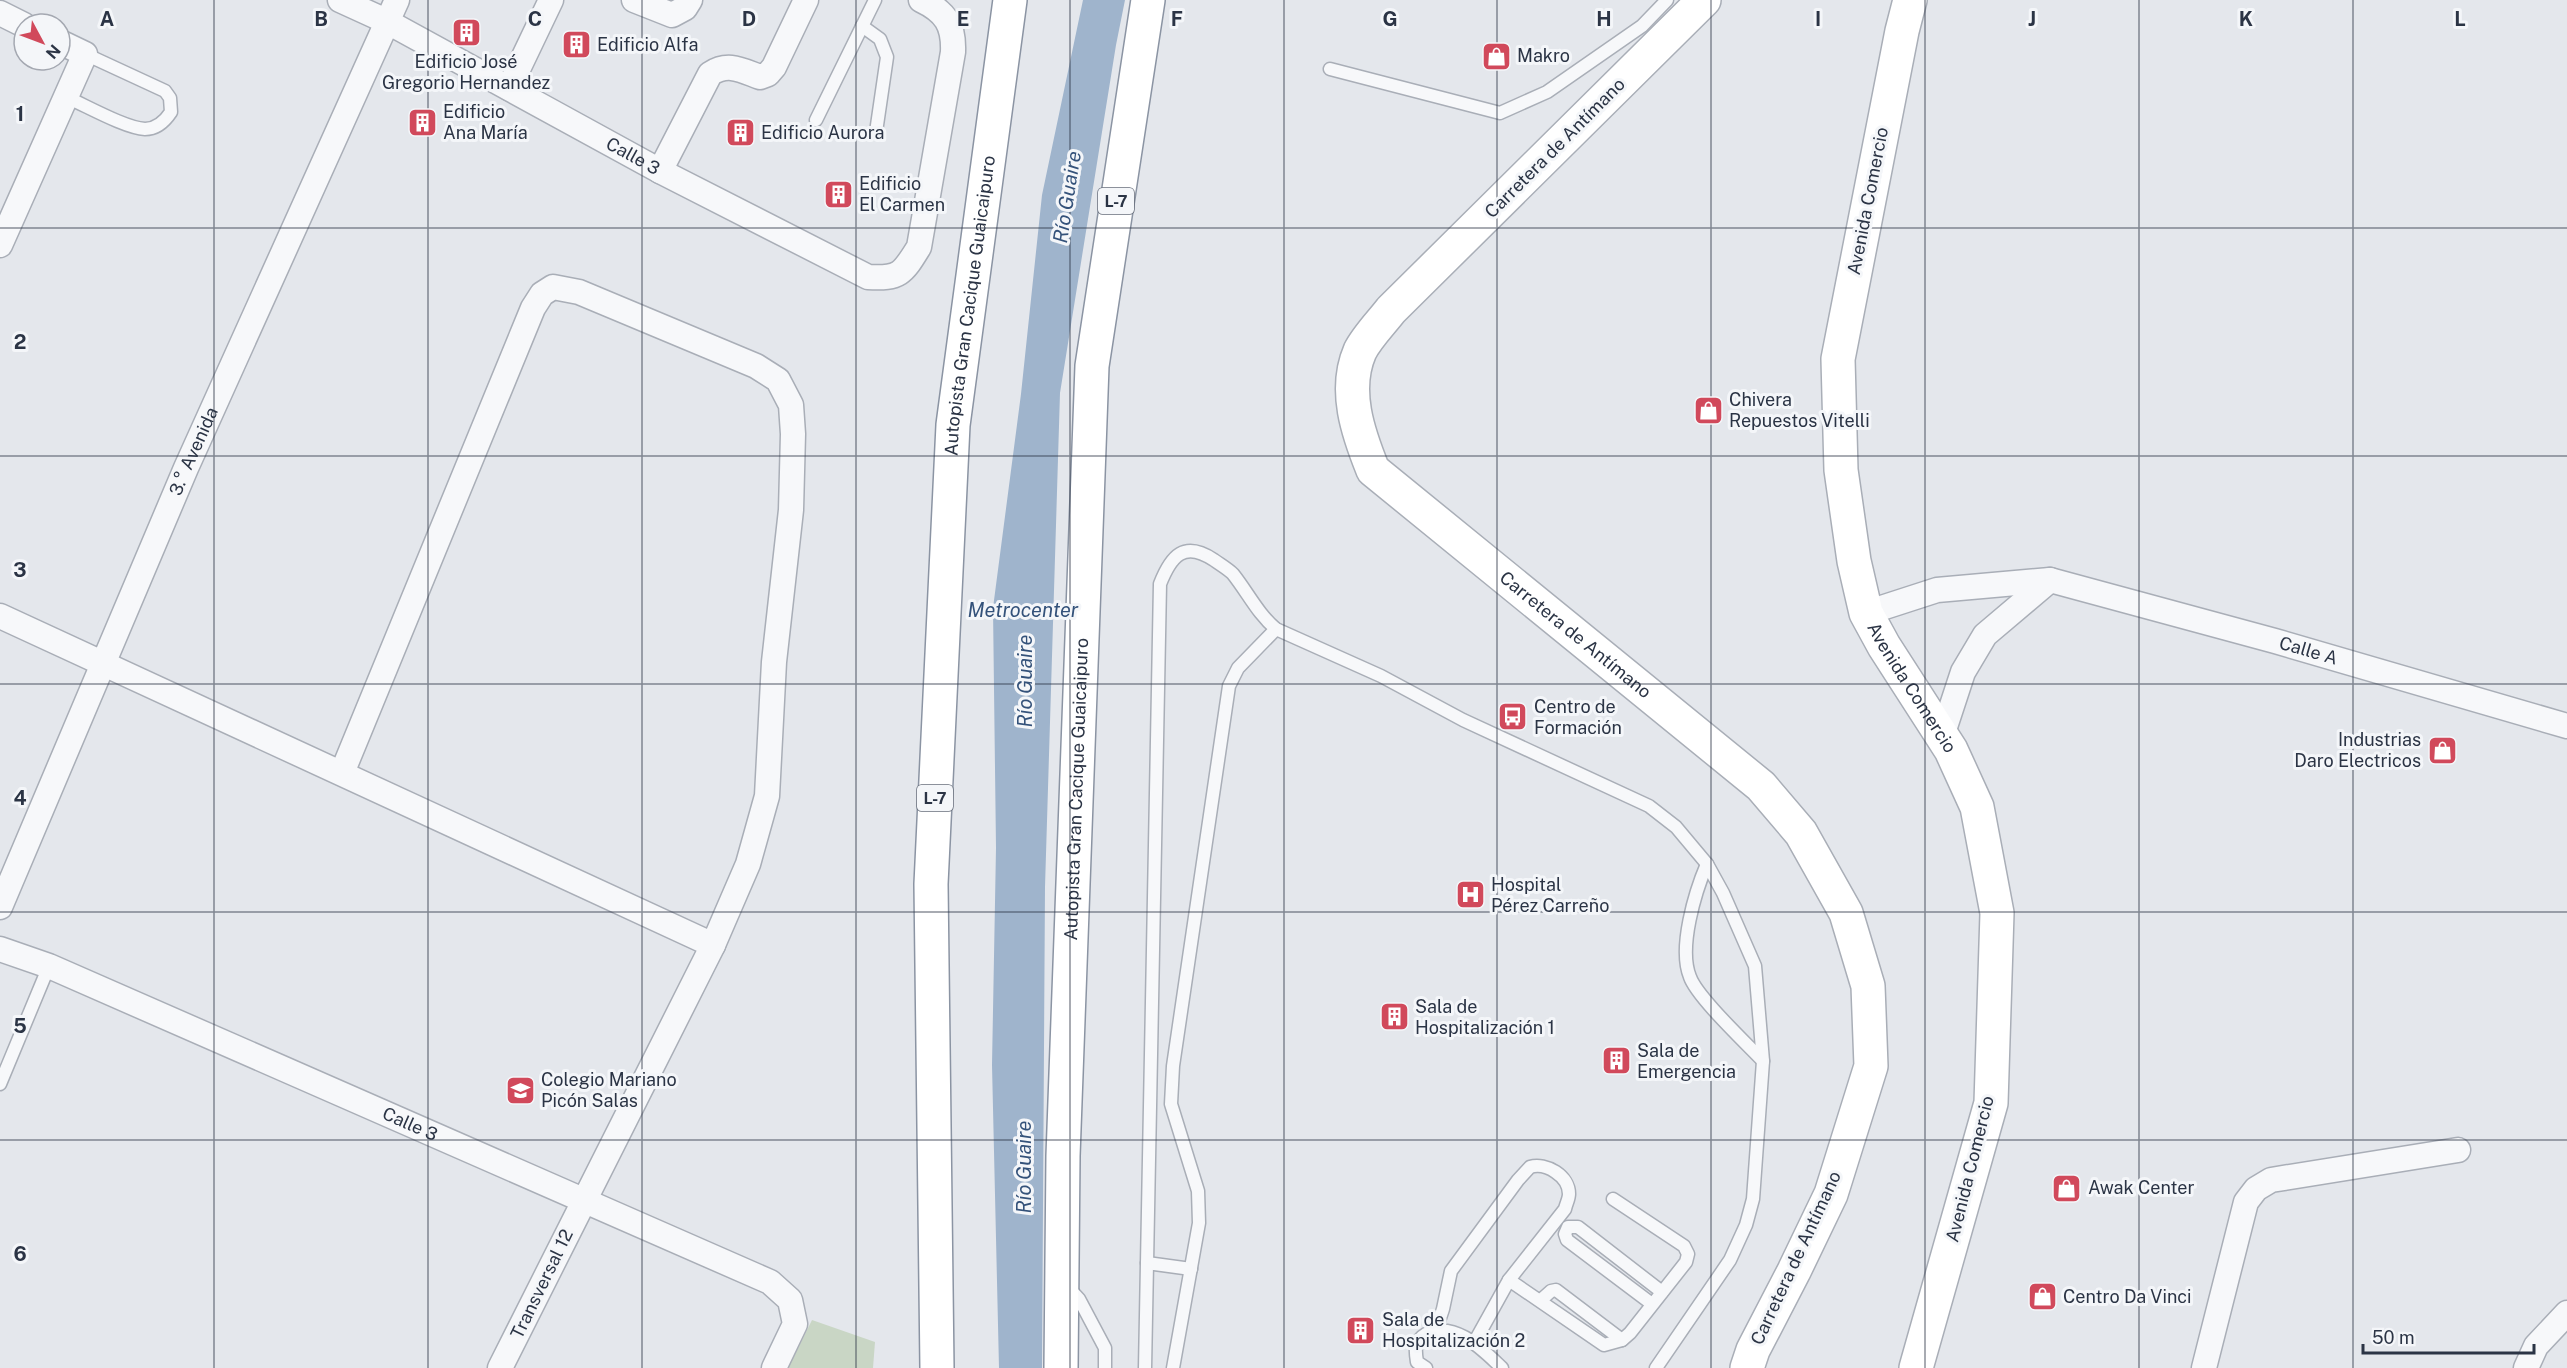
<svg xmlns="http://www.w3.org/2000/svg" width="2567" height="1368" font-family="'Public Sans',sans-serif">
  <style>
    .green { fill: #c9d6c5 }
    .water { fill: #9fb4cc }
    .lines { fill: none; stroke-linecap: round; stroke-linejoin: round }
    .service-casing { stroke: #a9aeb7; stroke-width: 15 }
    .minor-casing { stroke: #a9aeb7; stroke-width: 27 }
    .secondary-casing { stroke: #a9aeb7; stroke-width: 36 }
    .motorway-casing { stroke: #8b94a3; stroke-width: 36 }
    .service { stroke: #f7f8fa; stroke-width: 12 }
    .minor { stroke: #f7f8fa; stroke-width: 24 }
    .secondary { stroke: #fff; stroke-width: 33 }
    .motorway { stroke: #fff; stroke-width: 33 }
    .grid { fill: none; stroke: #2b3445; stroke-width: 1.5; stroke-opacity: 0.55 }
    .labels { text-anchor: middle; stroke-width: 6; stroke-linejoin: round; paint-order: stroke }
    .shield { fill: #f4f6f9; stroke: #676e7b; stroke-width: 1.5 }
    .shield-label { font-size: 16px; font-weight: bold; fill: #2b3445 }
    .poi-label { font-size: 18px; fill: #2b3445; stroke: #f4f6f9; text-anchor: start }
    .street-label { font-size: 18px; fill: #2b3445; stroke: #f4f6f9 }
    .water-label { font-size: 20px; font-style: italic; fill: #34527a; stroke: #f4f6f9 }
    .grid-label { font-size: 20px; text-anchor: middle; font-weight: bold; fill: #2b3445; stroke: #f4f6f9; stroke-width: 6; stroke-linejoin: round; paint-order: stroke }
  </style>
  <rect width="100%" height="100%" fill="#e4e7ec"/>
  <path class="green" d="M 812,1320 L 875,1342 L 873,1368 L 788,1368 Z"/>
  <path class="water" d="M 1083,0 L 1125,0 L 1116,45 L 1060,393 L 1045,887 L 1042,1368 L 999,1368 L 992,1065 L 996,848 L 993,608 L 1021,394 L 1042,195 Z"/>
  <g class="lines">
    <defs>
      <g id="service">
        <path d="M 862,26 L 880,39 L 887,57 L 876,132"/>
        <path d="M 1330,69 L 1500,113 L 1547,92 L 1642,26 L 1667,0"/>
        <path d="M 66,97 C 85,105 125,128 145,129 C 156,129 165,121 171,112 L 170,98 L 165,91 L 85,54"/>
        <path d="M 816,120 L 875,0"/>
        <path d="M 1707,864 C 1695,892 1678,948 1690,977 C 1697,997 1746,1043 1763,1061"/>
        <path d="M 0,1084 L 49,966"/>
        <path d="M 1147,1263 L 1191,1269"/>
        <path d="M 1509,1280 L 1604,1345 L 1622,1340 L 1630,1333 L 1686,1262 L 1688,1254 L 1684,1246 L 1613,1199"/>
        <path d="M 1068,1287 L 1079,1299 L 1105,1348 L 1105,1368"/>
        <path d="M 1541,1300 L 1551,1291 L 1556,1290 L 1622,1340"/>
        <path d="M 1652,1304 L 1567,1240 L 1565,1234 L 1568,1227 L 1578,1227 L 1662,1292"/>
        <path d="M 1436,1330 L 1443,1309 L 1451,1271 L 1518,1180 L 1530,1167 C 1546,1162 1569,1176 1569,1194 C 1569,1199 1566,1204 1565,1209 L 1509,1280 L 1474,1343"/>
        <path d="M 1145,1368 L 1160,584 C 1171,556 1184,540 1214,560 C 1221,565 1228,569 1233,574 C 1248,593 1258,614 1276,629 L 1381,676 L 1463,720 L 1649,806 L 1676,827 L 1707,864 L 1723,893 L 1755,966 L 1763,1061 L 1753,1199 L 1746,1225 L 1730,1260 L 1656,1368"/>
        <path d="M 1173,1368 L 1199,1223 L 1198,1191 L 1171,1104 L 1173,1066 L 1229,686 L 1238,668 L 1276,629"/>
        <path d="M 1426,1368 L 1417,1362 C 1415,1350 1414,1341 1426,1334 C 1455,1320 1483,1350 1502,1368"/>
      </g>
      <g id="minor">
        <path id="s1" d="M 340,0 L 386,21 L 660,171 L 868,277 C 900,279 903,273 919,247 L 953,52 C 954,25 946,12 921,0"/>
        <path d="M 634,0 L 672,15 L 685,8 L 690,0"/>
        <path d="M 0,13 L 24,25"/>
        <path d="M 509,88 L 551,0"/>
        <path d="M 660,171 L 710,74 C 728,62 741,70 760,77 L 768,74 L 774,67 L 806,0"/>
        <path d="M 0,245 L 85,54 L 60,42"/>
        <path id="s2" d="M 1866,613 L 1937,590 L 2050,580 L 2275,641 L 2567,726"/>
        <path d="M 0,616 L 713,945"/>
        <path d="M 1942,736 L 1963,672 L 1985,635 L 2050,580"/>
        <path d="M 342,773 L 533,308 L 542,294 L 553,287 L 579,292 L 756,366 L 778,380 L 791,405 L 793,434 L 791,510 L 774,662 L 767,796 L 748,864 L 713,945 L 500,1368"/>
        <path id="s3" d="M 0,907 L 186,468 L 397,0"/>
        <path id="s4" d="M 0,949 L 49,966 L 770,1282 L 790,1300 L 795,1324 L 774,1368"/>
        <path d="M 2204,1368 L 2246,1202 L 2256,1189 L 2271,1180 L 2458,1150"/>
        <path d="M 2526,1368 L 2536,1346 L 2567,1313"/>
      </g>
      <g id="secondary">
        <path id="s5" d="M 1704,0 L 1391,310 C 1381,323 1367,337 1360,351 C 1343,390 1358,433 1373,470 L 1761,786 L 1801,833 L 1846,913 L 1868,986 L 1871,1066 L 1831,1194 L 1794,1271 L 1753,1350 L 1747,1368"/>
        <path id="s6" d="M 1910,0 L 1902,31 L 1838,359 L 1841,470 L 1854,561 L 1866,613 L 1884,646 L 1951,750 L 1977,807 L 1997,913 L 1991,1103 L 1916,1368"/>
      </g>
      <g id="motorway">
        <path id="s7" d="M 937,1368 L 931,884 L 953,425 L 1010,0"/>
        <path id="s8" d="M 1061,1368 L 1063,1156 L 1092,366 L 1148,0"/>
      </g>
    </defs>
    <use href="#service" class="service-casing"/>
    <use href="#minor" class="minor-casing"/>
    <use href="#secondary" class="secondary-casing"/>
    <use href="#motorway" class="motorway-casing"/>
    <use href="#service" class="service"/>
    <use href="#minor" class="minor"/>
    <use href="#secondary" class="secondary"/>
    <use href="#motorway" class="motorway"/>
  </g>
  <path class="grid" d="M 214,0 L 214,1368M 428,0 L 428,1368M 642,0 L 642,1368M 856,0 L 856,1368M 1070,0 L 1070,1368M 1284,0 L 1284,1368M 1497,0 L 1497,1368M 1711,0 L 1711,1368M 1925,0 L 1925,1368M 2139,0 L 2139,1368M 2353,0 L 2353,1368M 0,228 L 2567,228M 0,456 L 2567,456M 0,684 L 2567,684M 0,912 L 2567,912M 0,1140 L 2567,1140"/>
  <defs>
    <symbol id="building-square" viewBox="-11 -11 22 22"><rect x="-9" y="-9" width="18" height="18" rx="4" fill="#d1495b" stroke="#f4f6f9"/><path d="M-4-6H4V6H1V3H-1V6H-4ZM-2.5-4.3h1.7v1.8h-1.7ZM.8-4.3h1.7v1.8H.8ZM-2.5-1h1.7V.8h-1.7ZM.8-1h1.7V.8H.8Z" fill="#fff"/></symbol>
    <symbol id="shop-square" viewBox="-11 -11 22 22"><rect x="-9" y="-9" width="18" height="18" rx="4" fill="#d1495b" stroke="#f4f6f9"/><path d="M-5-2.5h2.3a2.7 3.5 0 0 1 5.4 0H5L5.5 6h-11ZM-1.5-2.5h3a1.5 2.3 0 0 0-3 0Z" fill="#fff"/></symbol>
    <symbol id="bus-square" viewBox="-11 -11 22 22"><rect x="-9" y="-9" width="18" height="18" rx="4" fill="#d1495b" stroke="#f4f6f9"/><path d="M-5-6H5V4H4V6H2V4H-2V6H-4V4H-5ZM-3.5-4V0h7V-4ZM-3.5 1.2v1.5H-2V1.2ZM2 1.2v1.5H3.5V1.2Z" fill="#fff"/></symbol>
    <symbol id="hospital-square" viewBox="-11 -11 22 22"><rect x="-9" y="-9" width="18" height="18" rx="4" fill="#d1495b" stroke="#f4f6f9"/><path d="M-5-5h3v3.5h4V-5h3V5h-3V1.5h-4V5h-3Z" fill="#fff"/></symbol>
    <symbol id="school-square" viewBox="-11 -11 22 22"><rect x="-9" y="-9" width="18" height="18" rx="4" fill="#d1495b" stroke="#f4f6f9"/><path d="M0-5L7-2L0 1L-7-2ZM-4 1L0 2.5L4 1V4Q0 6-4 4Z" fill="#fff"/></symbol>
  </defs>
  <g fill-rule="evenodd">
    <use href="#building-square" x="450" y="16" width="33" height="33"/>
    <use href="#building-square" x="560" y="28" width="33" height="33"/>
    <use href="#shop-square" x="1480" y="40" width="33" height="33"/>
    <use href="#building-square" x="406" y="106" width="33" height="33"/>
    <use href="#building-square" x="724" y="116" width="33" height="33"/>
    <use href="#building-square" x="822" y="178" width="33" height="33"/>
    <use href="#shop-square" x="1692" y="394" width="33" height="33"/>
    <use href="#bus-square" x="1496" y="700" width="33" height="33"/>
    <use href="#shop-square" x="2426" y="734" width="33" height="33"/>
    <use href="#hospital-square" x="1454" y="878" width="33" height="33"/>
    <use href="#building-square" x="1378" y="1000" width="33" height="33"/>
    <use href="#building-square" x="1600" y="1044" width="33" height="33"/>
    <use href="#school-square" x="504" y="1074" width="33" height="33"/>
    <use href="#shop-square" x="2050" y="1172" width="33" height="33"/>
    <use href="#shop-square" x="2026" y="1280" width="33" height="33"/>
    <use href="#building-square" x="1344" y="1314" width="33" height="33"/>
  </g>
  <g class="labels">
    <g class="shield">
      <rect x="1098" y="188" width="36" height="26" rx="4.5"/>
      <rect x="917" y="785" width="36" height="26" rx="4.5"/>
    </g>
    <g class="shield-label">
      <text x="1116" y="207">L-7</text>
      <text x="935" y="804">L-7</text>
    </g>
    <g class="poi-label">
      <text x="597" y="51">Edificio Alfa</text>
      <text x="1517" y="62">Makro</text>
      <text x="466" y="68" text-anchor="middle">Edificio José<tspan x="466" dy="21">Gregorio Hernandez</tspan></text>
      <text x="443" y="118">Edificio<tspan x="443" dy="21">Ana María</tspan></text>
      <text x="761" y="139">Edificio Aurora</text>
      <text x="859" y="190">Edificio<tspan x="859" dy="21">El Carmen</tspan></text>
      <text x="1729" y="406">Chivera<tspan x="1729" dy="21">Repuestos Vitelli</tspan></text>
      <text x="1534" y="713">Centro de<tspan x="1534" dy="21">Formación</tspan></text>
      <text x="2421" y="746" text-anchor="end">Industrias<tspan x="2421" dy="21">Daro Electricos</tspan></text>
      <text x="1491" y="891">Hospital<tspan x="1491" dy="21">Pérez Carreño</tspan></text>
      <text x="1415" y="1013">Sala de<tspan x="1415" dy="21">Hospitalización 1</tspan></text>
      <text x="1637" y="1057">Sala de<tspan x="1637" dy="21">Emergencia</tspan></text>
      <text x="541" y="1086">Colegio Mariano<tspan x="541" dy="21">Picón Salas</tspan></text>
      <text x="2088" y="1194">Awak Center</text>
      <text x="2063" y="1303">Centro Da Vinci</text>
      <text x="1382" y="1326">Sala de<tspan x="1382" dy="21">Hospitalización 2</tspan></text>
    </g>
    <g class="street-label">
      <text transform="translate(1555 148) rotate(-45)" y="6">Carretera de Antímano</text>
      <text dy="6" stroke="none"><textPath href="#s1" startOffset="332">Calle 3</textPath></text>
      <text transform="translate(1868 201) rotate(-79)" y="6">Avenida Comercio</text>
      <text dy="6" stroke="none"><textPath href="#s7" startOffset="1064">Autopista Gran Cacique Guaicaipuro</textPath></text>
      <text dy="6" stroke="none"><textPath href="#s3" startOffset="495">3.° Avenida</textPath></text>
      <text dy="6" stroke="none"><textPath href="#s5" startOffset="876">Carretera de Antímano</textPath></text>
      <text dy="6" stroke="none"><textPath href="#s2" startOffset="456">Calle A</textPath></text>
      <text dy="6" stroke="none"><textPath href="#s6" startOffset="710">Avenida Comercio</textPath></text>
      <text dy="6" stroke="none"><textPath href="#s8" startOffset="579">Autopista Gran Cacique Guaicaipuro</textPath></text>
      <text dy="6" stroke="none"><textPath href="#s4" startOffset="446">Calle 3</textPath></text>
      <text transform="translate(1970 1169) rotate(-76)" y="6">Avenida Comercio</text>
      <text transform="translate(1796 1258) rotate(-65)" y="6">Carretera de Antímano</text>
      <text transform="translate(542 1284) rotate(-64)" y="6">Transversal 12</text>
    </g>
    <g class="water-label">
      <text transform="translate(1067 197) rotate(-81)" y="7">Río Guaire</text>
      <text x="1023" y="617">Metrocenter</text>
      <text transform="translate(1025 681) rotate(-90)" y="7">Río Guaire</text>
      <text transform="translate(1024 1167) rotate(-90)" y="7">Río Guaire</text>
    </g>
  </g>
  <g class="grid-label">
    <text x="107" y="26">A</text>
    <text x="321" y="26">B</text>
    <text x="535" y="26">C</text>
    <text x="749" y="26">D</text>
    <text x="963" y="26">E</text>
    <text x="1177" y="26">F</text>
    <text x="1390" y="26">G</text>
    <text x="1604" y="26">H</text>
    <text x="1818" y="26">I</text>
    <text x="2032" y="26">J</text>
    <text x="2246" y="26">K</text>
    <text x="2460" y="26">L</text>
    <text x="20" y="121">1</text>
    <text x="20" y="349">2</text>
    <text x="20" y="577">3</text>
    <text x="20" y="805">4</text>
    <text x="20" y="1033">5</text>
    <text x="20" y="1261">6</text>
  </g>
  <g transform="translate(42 42) rotate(131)"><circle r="28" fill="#f4f6f9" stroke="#a4a8b1" stroke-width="1.5"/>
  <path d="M0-4.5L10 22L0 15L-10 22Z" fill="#d1495b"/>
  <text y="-9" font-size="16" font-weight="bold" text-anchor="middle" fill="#2b3445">N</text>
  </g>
  <path d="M2363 1344v9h171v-9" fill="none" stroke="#2b3445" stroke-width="3"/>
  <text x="2372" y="1344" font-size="18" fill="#2b3445" stroke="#f4f6f9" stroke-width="4.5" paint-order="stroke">50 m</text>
</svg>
